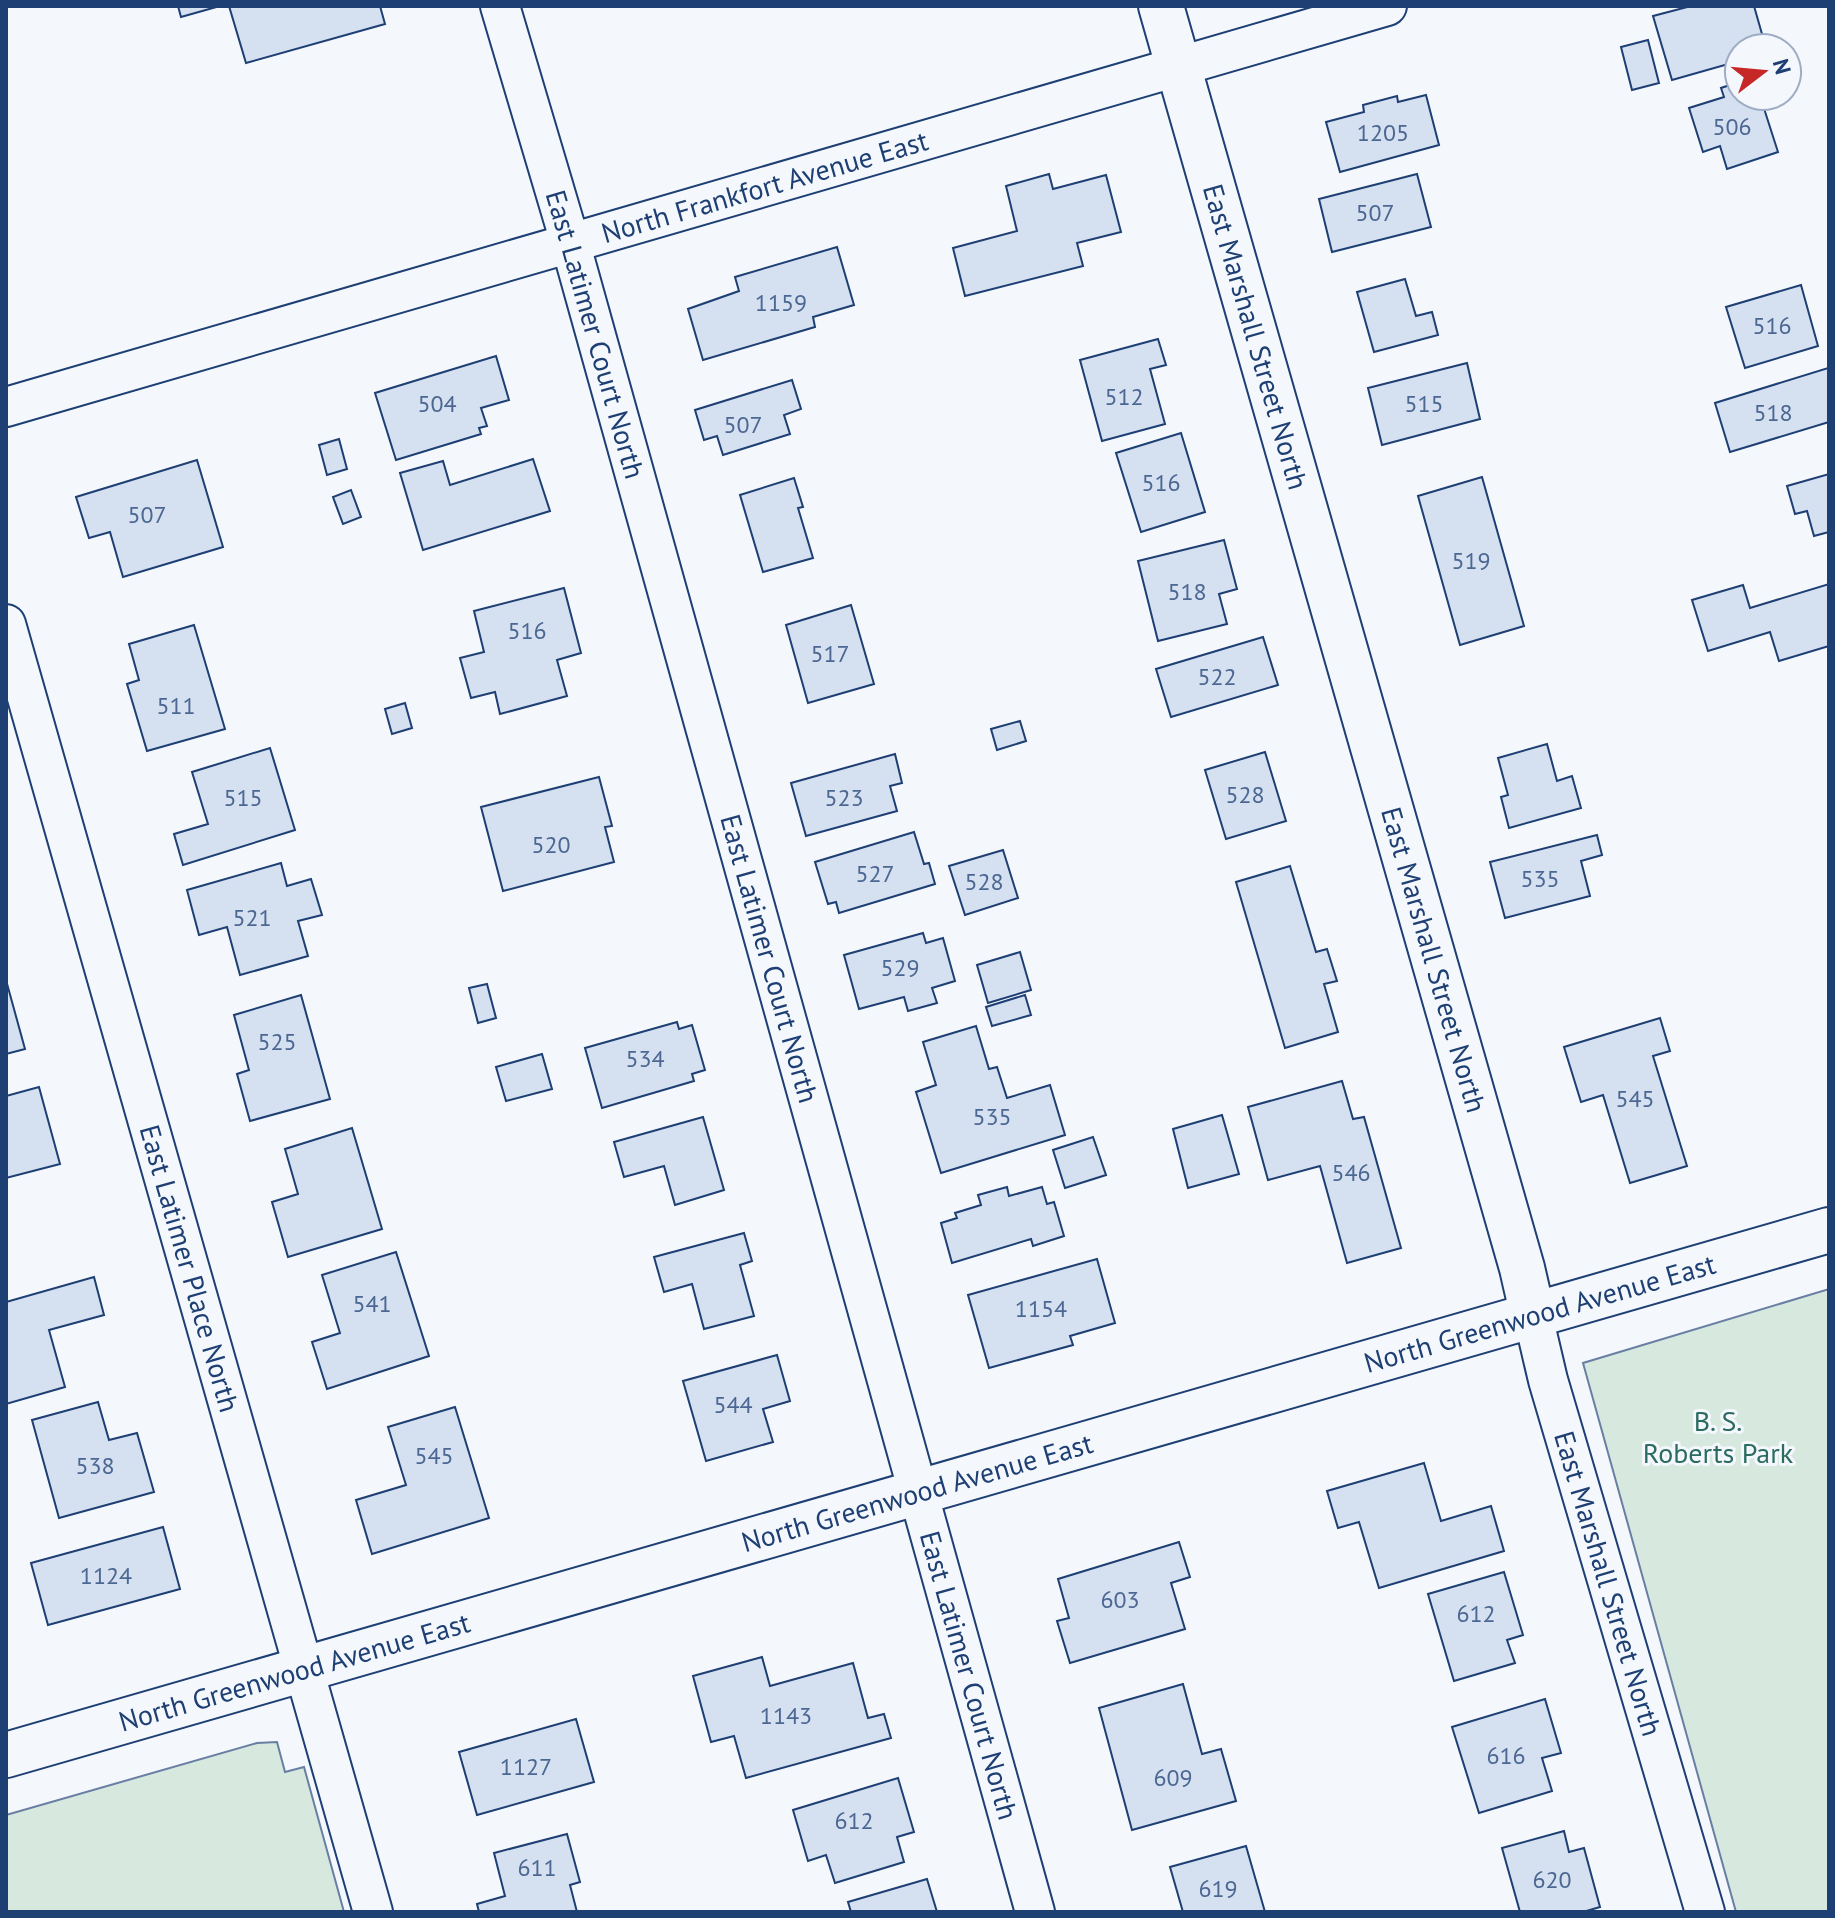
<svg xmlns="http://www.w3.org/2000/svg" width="1835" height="1918" font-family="'PT Sans',sans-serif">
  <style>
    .green { fill: #d7e8df; stroke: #687fa3; stroke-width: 2 }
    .building { fill: #d5e0f0; stroke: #1d3f73; stroke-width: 2 }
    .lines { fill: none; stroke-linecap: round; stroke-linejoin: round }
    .minor-casing { stroke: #1d3f73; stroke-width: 42 }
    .tertiary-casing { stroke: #1d3f73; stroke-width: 48 }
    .minor { stroke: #f4f7fb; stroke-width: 38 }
    .tertiary { stroke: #f4f7fb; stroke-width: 44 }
    .labels { text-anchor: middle; stroke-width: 6; stroke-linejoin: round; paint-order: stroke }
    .number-label { font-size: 24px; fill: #4b6792 }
    .street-label { font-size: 28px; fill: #1d3f73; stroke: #f4f7fb }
    .park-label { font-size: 28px; fill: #2c6c60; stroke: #f4f7fb }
  </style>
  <rect width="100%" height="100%" fill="#f4f7fb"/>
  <g class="green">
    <path d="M 1829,1289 L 1829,1912 L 1736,1912 L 1583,1363 Z"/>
    <path d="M 277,1742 L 285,1772 L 304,1767 L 344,1912 L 6,1912 L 6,1815 L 257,1743 Z"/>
  </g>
  <g class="building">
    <path d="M 178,6 L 220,6 L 181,17 Z"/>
    <path d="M 229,6 L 380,6 L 385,24 L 246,63 Z"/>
    <path d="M 1691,6 L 1754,6 L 1766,48 L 1739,48 L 1739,61 L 1672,80 L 1653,16 Z"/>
    <path d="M 1648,40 L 1659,83 L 1632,90 L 1621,47 Z"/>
    <path d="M 1739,82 L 1739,96 L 1760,96 L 1778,152 L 1727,169 L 1720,146 L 1703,152 L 1689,108 L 1724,97 L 1721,88 Z"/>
    <path d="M 1426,95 L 1439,145 L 1340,172 L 1326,122 L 1364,112 L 1363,105 L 1397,96 L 1398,102 Z"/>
    <path d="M 1049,174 L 1053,189 L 1106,175 L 1121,232 L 1077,243 L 1083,266 L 965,296 L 953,248 L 1017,231 L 1006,186 Z"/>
    <path d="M 1417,174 L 1431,227 L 1332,252 L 1319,199 Z"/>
    <path d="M 837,247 L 854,305 L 813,317 L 815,327 L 703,360 L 688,309 L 739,291 L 735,277 Z"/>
    <path d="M 1405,279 L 1416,316 L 1432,312 L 1438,335 L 1374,352 L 1357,292 Z"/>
    <path d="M 1801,285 L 1818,346 L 1745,368 L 1726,307 Z"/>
    <path d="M 1158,339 L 1166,365 L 1150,369 L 1165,424 L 1102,441 L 1080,360 Z"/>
    <path d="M 496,356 L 509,400 L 481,408 L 487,426 L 479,428 L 481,434 L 396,460 L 375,393 Z"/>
    <path d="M 1467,363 L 1480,419 L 1382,445 L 1368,388 Z"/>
    <path d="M 1828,368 L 1829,422 L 1730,452 L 1715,403 Z"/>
    <path d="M 792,380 L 801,409 L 784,415 L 790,434 L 723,455 L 717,436 L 704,440 L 695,410 Z"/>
    <path d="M 1181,433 L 1205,512 L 1141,532 L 1116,453 Z"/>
    <path d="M 339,439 L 347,469 L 327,475 L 319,445 Z"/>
    <path d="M 533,459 L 550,511 L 423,550 L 400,473 L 443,461 L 450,485 Z"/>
    <path d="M 197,460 L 223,547 L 123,577 L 110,532 L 89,538 L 76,497 Z"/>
    <path d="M 1829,474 L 1829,532 L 1814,536 L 1807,511 L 1795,514 L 1787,486 Z"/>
    <path d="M 1482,477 L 1524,626 L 1460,645 L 1418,496 Z"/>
    <path d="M 794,478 L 803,507 L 798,508 L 813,558 L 763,572 L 740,495 Z"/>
    <path d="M 351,490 L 361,517 L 343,524 L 333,497 Z"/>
    <path d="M 1224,540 L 1237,589 L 1219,594 L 1227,624 L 1158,641 L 1138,561 Z"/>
    <path d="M 1829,584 L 1829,646 L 1779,661 L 1770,632 L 1708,651 L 1692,600 L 1743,585 L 1750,608 Z"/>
    <path d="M 564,588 L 581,653 L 557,660 L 567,696 L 500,714 L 495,692 L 471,698 L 460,658 L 484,652 L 474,611 Z"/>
    <path d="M 851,605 L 874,684 L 808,703 L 786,625 Z"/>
    <path d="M 194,625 L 225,729 L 147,751 L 127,684 L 139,680 L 129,644 Z"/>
    <path d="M 1263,637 L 1278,685 L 1171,717 L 1156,669 Z"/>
    <path d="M 405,703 L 412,728 L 392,734 L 385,709 Z"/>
    <path d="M 1020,721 L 1026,741 L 997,750 L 991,729 Z"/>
    <path d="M 1547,744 L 1557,781 L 1572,776 L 1581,808 L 1509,828 L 1501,797 L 1508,795 L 1498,758 Z"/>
    <path d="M 270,748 L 295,830 L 183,865 L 174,834 L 208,824 L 192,772 Z"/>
    <path d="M 1265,752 L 1286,821 L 1226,839 L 1205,770 Z"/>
    <path d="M 895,754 L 902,783 L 890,786 L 897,811 L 806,836 L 791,783 Z"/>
    <path d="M 599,777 L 612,826 L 605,827 L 614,862 L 503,891 L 481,807 Z"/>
    <path d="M 914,832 L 924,864 L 929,863 L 935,884 L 839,913 L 836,902 L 828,904 L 815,862 Z"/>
    <path d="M 1597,835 L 1602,855 L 1581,861 L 1590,896 L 1505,918 L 1490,862 Z"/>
    <path d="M 1003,850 L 1018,898 L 965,915 L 949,866 Z"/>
    <path d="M 281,863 L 287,886 L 311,879 L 322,915 L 298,921 L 308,956 L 240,975 L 227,927 L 199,935 L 187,890 Z"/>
    <path d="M 1290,866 L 1316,952 L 1327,949 L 1337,981 L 1324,984 L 1338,1032 L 1285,1048 L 1236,882 Z"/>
    <path d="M 923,933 L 926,943 L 943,938 L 955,981 L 932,988 L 937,1003 L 908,1011 L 904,997 L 859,1009 L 844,955 Z"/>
    <path d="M 1020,952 L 1031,990 L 988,1003 L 977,965 Z"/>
    <path d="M 6,980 L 25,1049 L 6,1054 Z"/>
    <path d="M 487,984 L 496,1018 L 478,1023 L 469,988 Z"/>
    <path d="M 301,995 L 330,1099 L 250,1121 L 237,1074 L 249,1070 L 234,1015 Z"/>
    <path d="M 1025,995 L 1031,1015 L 992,1026 L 986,1007 Z"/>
    <path d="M 1660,1018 L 1670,1051 L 1653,1056 L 1687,1166 L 1630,1183 L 1603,1095 L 1581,1102 L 1564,1047 Z"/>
    <path d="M 677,1022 L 679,1029 L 692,1025 L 705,1070 L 692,1074 L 694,1081 L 602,1108 L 585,1048 Z"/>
    <path d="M 976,1026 L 989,1069 L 997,1067 L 1007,1098 L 1050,1085 L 1065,1135 L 941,1173 L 916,1092 L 936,1085 L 923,1042 Z"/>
    <path d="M 542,1054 L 552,1089 L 506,1101 L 496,1067 Z"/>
    <path d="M 1342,1081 L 1353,1119 L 1364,1117 L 1401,1248 L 1347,1263 L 1320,1166 L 1268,1180 L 1248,1107 Z"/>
    <path d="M 39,1087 L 60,1164 L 6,1178 L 6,1096 Z"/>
    <path d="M 1222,1115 L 1239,1174 L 1188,1188 L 1173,1129 Z"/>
    <path d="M 703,1117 L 724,1190 L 675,1205 L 664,1166 L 624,1177 L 614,1142 Z"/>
    <path d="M 352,1128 L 382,1229 L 288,1257 L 272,1202 L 298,1194 L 285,1149 Z"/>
    <path d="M 1093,1137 L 1106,1175 L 1065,1188 L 1053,1150 Z"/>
    <path d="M 1007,1187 L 1009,1196 L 1042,1187 L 1047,1204 L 1054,1202 L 1064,1236 L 1033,1246 L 1031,1239 L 952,1263 L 941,1223 L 957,1218 L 955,1213 L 981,1205 L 978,1195 Z"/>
    <path d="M 744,1233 L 752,1261 L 740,1265 L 754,1316 L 704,1329 L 692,1284 L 664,1292 L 654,1257 Z"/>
    <path d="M 396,1252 L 429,1356 L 327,1389 L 312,1342 L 340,1333 L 322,1275 Z"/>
    <path d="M 1097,1259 L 1115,1323 L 1070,1336 L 1073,1345 L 989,1368 L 968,1295 Z"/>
    <path d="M 94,1277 L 104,1315 L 49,1330 L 65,1387 L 6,1404 L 6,1302 Z"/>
    <path d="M 777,1355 L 790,1401 L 763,1409 L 773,1442 L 706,1461 L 683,1381 Z"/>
    <path d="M 98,1402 L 109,1440 L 137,1433 L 154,1492 L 59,1518 L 32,1420 Z"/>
    <path d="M 455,1407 L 489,1518 L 372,1554 L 356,1500 L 406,1485 L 388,1427 Z"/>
    <path d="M 1424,1463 L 1441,1521 L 1491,1506 L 1504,1551 L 1379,1588 L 1359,1522 L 1338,1528 L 1327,1491 Z"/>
    <path d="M 163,1527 L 180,1589 L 48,1625 L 31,1563 Z"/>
    <path d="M 1179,1542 L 1190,1577 L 1171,1583 L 1185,1629 L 1070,1663 L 1057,1621 L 1069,1618 L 1058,1579 Z"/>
    <path d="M 1504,1572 L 1523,1635 L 1507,1640 L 1515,1663 L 1454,1681 L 1428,1594 Z"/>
    <path d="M 762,1657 L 770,1686 L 853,1663 L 868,1718 L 884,1714 L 891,1738 L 746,1778 L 734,1736 L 711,1742 L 693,1676 Z"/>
    <path d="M 1183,1684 L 1202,1754 L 1221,1749 L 1236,1801 L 1132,1830 L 1099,1708 Z"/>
    <path d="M 1545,1699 L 1561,1753 L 1542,1758 L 1552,1791 L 1479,1813 L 1452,1727 Z"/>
    <path d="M 576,1719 L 594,1782 L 477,1815 L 459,1752 Z"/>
    <path d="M 898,1778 L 914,1832 L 897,1837 L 904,1862 L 835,1883 L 826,1855 L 808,1861 L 793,1810 Z"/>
    <path d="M 1564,1831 L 1569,1852 L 1584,1848 L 1600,1907 L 1583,1912 L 1520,1912 L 1502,1848 Z"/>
    <path d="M 567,1834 L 580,1882 L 570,1885 L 577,1912 L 479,1912 L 477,1904 L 505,1896 L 494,1853 Z"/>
    <path d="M 1246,1846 L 1265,1912 L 1183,1912 L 1170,1867 Z"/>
    <path d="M 927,1879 L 937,1912 L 851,1912 L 848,1902 Z"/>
  </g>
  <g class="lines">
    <defs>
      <g id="minor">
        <path id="s1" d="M 500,6 L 570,242 L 1035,1912"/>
        <path id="s2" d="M 6,407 L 1387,6"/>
        <path id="s3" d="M 6,624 L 373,1912"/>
        <path id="s4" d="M 1533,1316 L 1548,1380 L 1705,1912"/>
      </g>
      <g id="tertiary">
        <path id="s5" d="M 1161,6 L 1522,1268 L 1533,1316"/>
        <path id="s6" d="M 6,1755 L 1829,1230"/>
      </g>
    </defs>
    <use href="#minor" class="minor-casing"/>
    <use href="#tertiary" class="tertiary-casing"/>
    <use href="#minor" class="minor"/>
    <use href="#tertiary" class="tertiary"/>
  </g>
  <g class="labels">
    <g class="number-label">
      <text x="1732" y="135">506</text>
      <text x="1383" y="141">1205</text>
      <text x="1375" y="221">507</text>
      <text x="781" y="311">1159</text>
      <text x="1772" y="334">516</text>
      <text x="1124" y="405">512</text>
      <text x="437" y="412">504</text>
      <text x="1424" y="412">515</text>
      <text x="1773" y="421">518</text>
      <text x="743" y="433">507</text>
      <text x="1161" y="491">516</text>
      <text x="147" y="523">507</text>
      <text x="1471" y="569">519</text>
      <text x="1187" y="600">518</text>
      <text x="527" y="639">516</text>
      <text x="830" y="662">517</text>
      <text x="1217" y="685">522</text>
      <text x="176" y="714">511</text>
      <text x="1245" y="803">528</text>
      <text x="243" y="806">515</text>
      <text x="844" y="806">523</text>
      <text x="551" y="853">520</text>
      <text x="875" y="882">527</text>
      <text x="1540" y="887">535</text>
      <text x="984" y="890">528</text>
      <text x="252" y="926">521</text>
      <text x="900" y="976">529</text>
      <text x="277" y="1050">525</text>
      <text x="645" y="1067">534</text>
      <text x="1635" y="1107">545</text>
      <text x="992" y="1125">535</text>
      <text x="1351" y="1181">546</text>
      <text x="372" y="1312">541</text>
      <text x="1041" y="1317">1154</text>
      <text x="733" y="1413">544</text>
      <text x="434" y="1464">545</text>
      <text x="95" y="1474">538</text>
      <text x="106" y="1584">1124</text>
      <text x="1120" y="1608">603</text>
      <text x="1476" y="1622">612</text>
      <text x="786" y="1724">1143</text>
      <text x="1506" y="1764">616</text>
      <text x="526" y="1775">1127</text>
      <text x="1173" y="1786">609</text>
      <text x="854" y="1829">612</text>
      <text x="537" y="1876">611</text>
      <text x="1552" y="1888">620</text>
      <text x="1218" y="1897">619</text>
    </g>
    <g class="street-label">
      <text dy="10" stroke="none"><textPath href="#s2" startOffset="790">North Frankfort Avenue East</textPath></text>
      <text dy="10" stroke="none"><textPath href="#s1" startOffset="342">East Latimer Court North</textPath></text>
      <text dy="10" stroke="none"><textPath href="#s5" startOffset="344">East Marshall Street North</textPath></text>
      <text dy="10" stroke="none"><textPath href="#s1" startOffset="990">East Latimer Court North</textPath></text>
      <text dy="10" stroke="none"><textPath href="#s5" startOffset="992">East Marshall Street North</textPath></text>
      <text dy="10" stroke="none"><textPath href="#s3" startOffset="670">East Latimer Place North</textPath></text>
      <text dy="10" stroke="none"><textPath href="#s6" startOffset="1596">North Greenwood Avenue East</textPath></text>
      <text dy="10" stroke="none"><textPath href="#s6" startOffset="948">North Greenwood Avenue East</textPath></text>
      <text dy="10" stroke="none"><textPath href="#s4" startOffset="278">East Marshall Street North</textPath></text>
      <text dy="10" stroke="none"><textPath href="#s6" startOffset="300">North Greenwood Avenue East</textPath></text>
      <text dy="10" stroke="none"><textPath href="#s1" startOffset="1734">East Latimer Court North</textPath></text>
    </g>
    <g class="park-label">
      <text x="1718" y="1431">B. S.<tspan x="1718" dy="32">Roberts Park</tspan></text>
    </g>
  </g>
  <rect width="1835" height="1918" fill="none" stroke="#1d3f73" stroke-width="16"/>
  <g transform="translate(1763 72) rotate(74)"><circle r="38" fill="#f4f7fb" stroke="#9eadc5" stroke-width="2"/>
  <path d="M0-6L14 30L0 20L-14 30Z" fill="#c62828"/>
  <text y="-12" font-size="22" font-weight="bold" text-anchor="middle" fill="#1d3f73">N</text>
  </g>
</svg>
